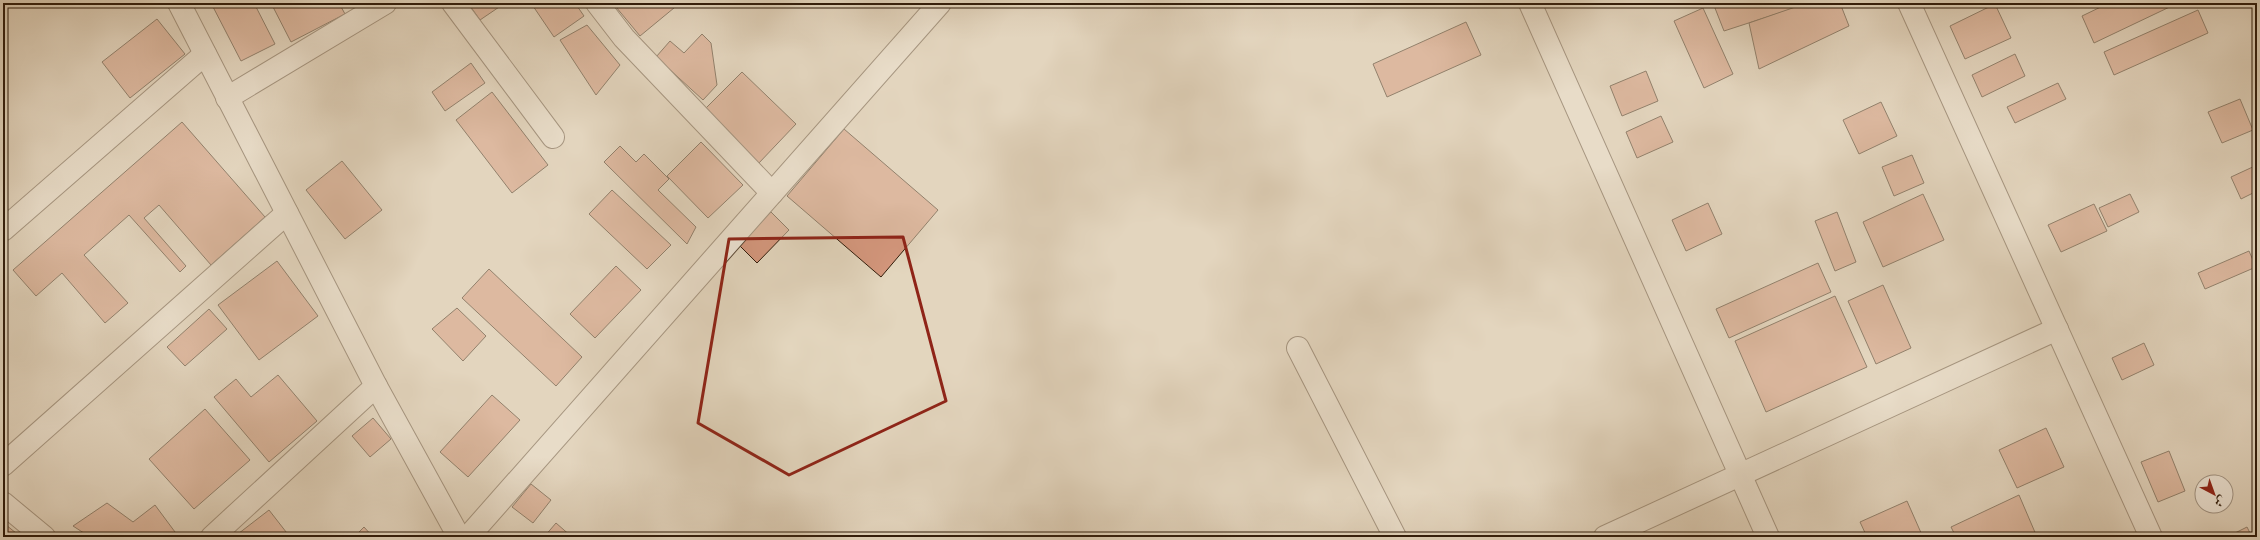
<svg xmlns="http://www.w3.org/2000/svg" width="2260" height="540" font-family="'Libre Caslon Text',Amiri,serif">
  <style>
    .building { fill: #d4977d; stroke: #301c0b }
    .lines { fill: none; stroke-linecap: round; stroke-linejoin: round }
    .minor-casing { stroke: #5d4a38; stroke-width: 24 }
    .minor { stroke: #ede4d5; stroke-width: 22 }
    .marked { fill: none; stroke: #8f2418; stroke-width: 3; stroke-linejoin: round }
  </style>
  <rect width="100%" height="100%" fill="#e3d6be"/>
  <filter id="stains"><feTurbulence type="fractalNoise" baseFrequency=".005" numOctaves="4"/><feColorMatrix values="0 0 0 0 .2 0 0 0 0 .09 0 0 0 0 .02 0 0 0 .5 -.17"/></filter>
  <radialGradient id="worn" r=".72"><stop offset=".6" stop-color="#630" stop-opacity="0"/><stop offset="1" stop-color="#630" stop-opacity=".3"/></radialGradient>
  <g class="building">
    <path d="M 211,3 L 254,3 L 275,44 L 241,61 Z"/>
    <path d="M 271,3 L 339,3 L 345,14 L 291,42 Z"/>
    <path d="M 468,3 L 505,3 L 480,20 Z"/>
    <path d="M 537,3 L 575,3 L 584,16 L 554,37 L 533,6 Z"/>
    <path d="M 620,3 L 680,3 L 640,36 L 616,7 Z"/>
    <path d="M 1713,3 L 1810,3 L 1724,31 Z"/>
    <path d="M 1807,3 L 1840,3 L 1849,26 L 1759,69 L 1749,23 Z"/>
    <path d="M 2109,3 L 2178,3 L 2094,43 L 2082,16 Z"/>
    <path d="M 1995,4 L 2011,38 L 1965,59 L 1950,26 Z"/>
    <path d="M 1703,8 L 1733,74 L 1704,88 L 1674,21 Z"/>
    <path d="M 2198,10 L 2208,33 L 2114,75 L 2104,52 Z"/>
    <path d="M 157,19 L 185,54 L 130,98 L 102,62 Z"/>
    <path d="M 1466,22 L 1481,55 L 1387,97 L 1373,64 Z"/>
    <path d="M 587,25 L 620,65 L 596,95 L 560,40 Z"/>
    <path d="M 702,34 L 711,43 L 717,85 L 703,100 L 656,57 L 670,41 L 684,53 Z"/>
    <path d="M 2015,54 L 2025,76 L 1982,97 L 1972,75 Z"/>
    <path d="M 471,63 L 485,83 L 445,111 L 432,92 Z"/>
    <path d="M 1646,71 L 1658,101 L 1622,116 L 1610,86 Z"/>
    <path d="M 742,72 L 796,124 L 758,164 L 703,111 Z"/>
    <path d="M 2058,83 L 2066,99 L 2015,123 L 2007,107 Z"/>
    <path d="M 492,92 L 548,165 L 512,193 L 456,120 Z"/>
    <path d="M 2240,99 L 2253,130 L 2222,143 L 2208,112 Z"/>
    <path d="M 1881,102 L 1897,136 L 1859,154 L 1843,120 Z"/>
    <path d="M 1661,116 L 1673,142 L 1637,158 L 1626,132 Z"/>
    <path d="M 182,122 L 265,217 L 211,265 L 159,205 L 144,218 L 186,266 L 180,272 L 129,215 L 84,255 L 128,303 L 105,323 L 62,273 L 36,296 L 13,270 Z"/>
    <path d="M 844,129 L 938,210 L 881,277 L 787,196 Z"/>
    <path d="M 701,142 L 743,185 L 708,218 L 667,176 Z"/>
    <path d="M 620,146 L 636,162 L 644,154 L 669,179 L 658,190 L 696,227 L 687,244 L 604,162 Z"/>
    <path d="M 1912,155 L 1924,183 L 1894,196 L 1882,167 Z"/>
    <path d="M 342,161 L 382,210 L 345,239 L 306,190 Z"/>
    <path d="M 2257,165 L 2257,201 L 2253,193 L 2241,199 L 2231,177 Z"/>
    <path d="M 612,190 L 671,245 L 647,269 L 589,214 Z"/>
    <path d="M 1923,194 L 1944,240 L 1883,267 L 1863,222 Z"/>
    <path d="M 2130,194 L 2139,212 L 2108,227 L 2099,208 Z"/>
    <path d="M 1708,203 L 1722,234 L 1686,251 L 1672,220 Z"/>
    <path d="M 2094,204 L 2107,231 L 2061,252 L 2048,225 Z"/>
    <path d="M 771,212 L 789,230 L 757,263 L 739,245 Z"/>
    <path d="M 1837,212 L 1856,262 L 1835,271 L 1815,221 Z"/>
    <path d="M 2249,251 L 2256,267 L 2205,289 L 2198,273 Z"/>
    <path d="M 277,261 L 318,316 L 259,360 L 218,305 Z"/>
    <path d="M 1818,263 L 1831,292 L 1729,338 L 1716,309 Z"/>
    <path d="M 616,266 L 641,290 L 595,338 L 570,314 Z"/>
    <path d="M 489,269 L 582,357 L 556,386 L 462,298 Z"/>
    <path d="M 1883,285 L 1911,348 L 1876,364 L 1848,301 Z"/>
    <path d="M 1835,296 L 1867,367 L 1766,412 L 1735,341 Z"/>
    <path d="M 457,308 L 486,336 L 463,361 L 432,329 Z"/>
    <path d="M 209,309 L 227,329 L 185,366 L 167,347 Z"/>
    <path d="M 2144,343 L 2154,365 L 2122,380 L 2112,358 Z"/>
    <path d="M 278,375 L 317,421 L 269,462 L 214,397 L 236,379 L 251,397 Z"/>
    <path d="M 492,395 L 520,420 L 468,477 L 440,452 Z"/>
    <path d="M 205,409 L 250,460 L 194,509 L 149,459 Z"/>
    <path d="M 373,418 L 391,439 L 370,457 L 352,436 Z"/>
    <path d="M 2046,428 L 2064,467 L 2017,488 L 1999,450 Z"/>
    <path d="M 2169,451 L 2185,491 L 2158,502 L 2141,462 Z"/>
    <path d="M 531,484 L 551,500 L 533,523 L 512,507 Z"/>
    <path d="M 2019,495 L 2037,537 L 1956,537 L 1951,527 Z"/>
    <path d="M 1907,501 L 1922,535 L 1867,537 L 1860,522 Z"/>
    <path d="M 107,503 L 133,522 L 155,505 L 178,536 L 90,537 L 73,526 Z"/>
    <path d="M 269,510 L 290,537 L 234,537 Z"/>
    <path d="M 556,523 L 572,537 L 544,537 Z"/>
    <path d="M 6,525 L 21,537 L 3,537 L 3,530 Z"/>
    <path d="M 364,527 L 373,537 L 354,537 Z"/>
    <path d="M 2247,527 L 2252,537 L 2227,537 Z"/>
  </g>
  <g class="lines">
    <defs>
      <g id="minor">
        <path d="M 179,3 L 376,386 L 459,537"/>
        <path d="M 453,3 L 553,137"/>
        <path d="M 597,3 L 624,38 L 772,193"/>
        <path d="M 1530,3 L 1768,537"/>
        <path d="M 1909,3 L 2151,537"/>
        <path d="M 227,98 L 385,3"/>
        <path d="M 3,230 L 205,54"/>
        <path d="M 1298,348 L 1395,537"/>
        <path d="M 3,465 L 287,213"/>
        <path d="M 3,503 L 44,537"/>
        <path d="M 212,537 L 376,386"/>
        <path d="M 468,537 L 940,3"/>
        <path d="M 1605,537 L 2057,329"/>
      </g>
    </defs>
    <use href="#minor" class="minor-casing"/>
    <use href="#minor" class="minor"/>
  </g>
  <path d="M0 0H2260V540H0ZM 903,237 L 946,401 L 789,475 L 698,423 L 729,239 Z" fill="#e3d6be" fill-opacity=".55" fill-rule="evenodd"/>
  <path class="marked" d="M 903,237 L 946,401 L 789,475 L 698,423 L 729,239 Z"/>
  <rect width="2260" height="540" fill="none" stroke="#e3d6be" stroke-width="16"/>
  <rect x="4" y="4" width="2252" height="532" fill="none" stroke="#301c0b" stroke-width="2"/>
  <rect x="8" y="8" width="2244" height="524" fill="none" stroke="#301c0b"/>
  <g transform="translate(2214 494) rotate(139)"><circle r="19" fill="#ede4d5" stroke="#a19484"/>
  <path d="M0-3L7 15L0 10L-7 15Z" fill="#8f2418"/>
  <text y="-6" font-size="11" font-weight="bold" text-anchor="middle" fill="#301c0b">ش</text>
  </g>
  <rect width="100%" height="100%" filter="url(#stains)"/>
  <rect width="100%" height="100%" fill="url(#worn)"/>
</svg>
